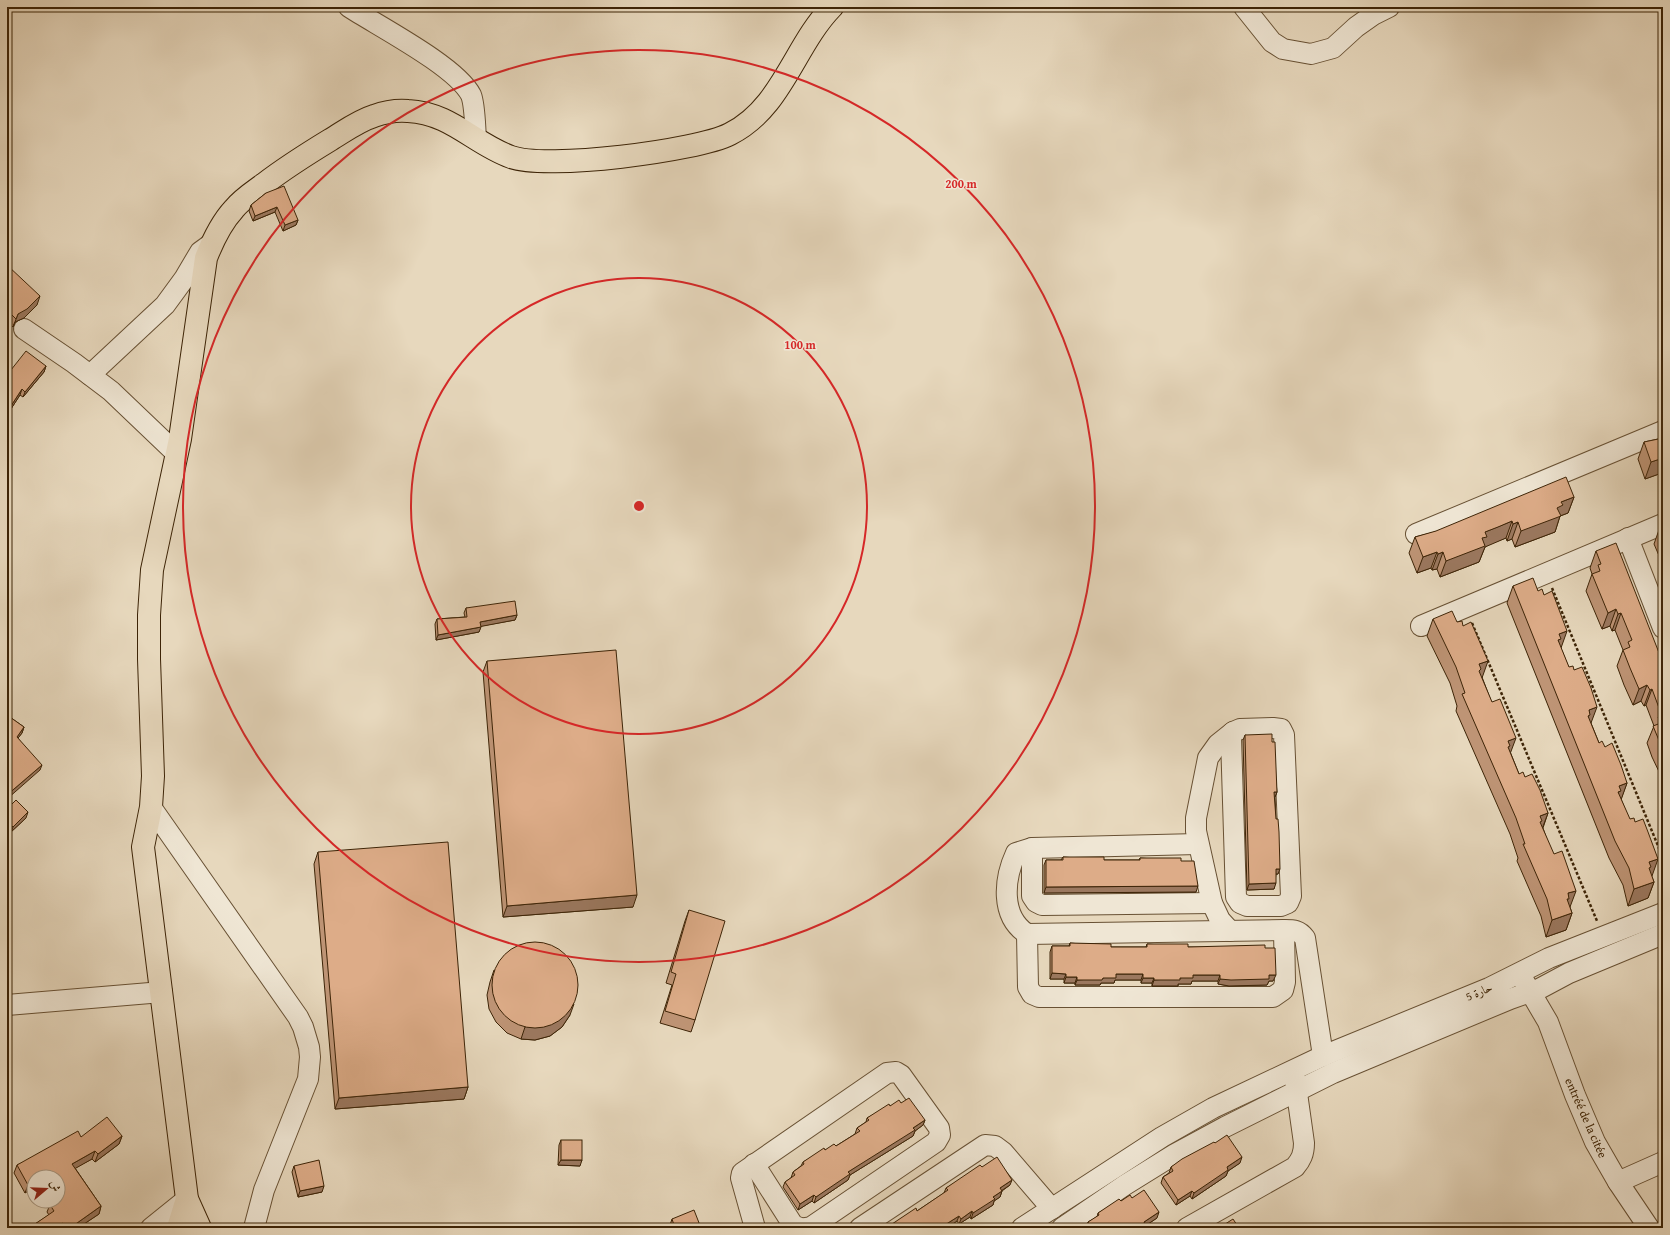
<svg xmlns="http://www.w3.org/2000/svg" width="1670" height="1235" font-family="'Gentium Book Plus',Amiri,serif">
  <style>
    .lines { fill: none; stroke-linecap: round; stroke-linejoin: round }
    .minor-casing { stroke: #685134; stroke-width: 22 }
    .major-casing { stroke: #3d2407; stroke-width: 24 }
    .path { stroke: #3d2407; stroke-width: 2.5; stroke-dasharray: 3 2; stroke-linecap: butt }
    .minor { stroke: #efe6d4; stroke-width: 20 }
    .major { stroke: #e7d8bd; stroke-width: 22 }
    .wall { fill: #be9475; stroke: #3d2407 }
    .shaded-wall { fill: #9b785f; stroke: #3d2407 }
    .building { fill: #ddac88; stroke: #3d2407 }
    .ring { fill: none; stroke: #d62828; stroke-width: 2 }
    .labels { text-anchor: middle; stroke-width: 3; stroke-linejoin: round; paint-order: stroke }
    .street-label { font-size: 12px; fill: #3d2407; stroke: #efe6d4 }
    .centre { fill: #d62828; stroke: #efe6d4; stroke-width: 2 }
    .ring-label { font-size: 12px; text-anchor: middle; font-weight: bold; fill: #d62828; stroke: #efe6d4; stroke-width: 3; stroke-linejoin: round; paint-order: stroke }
  </style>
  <rect width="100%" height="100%" fill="#e7d8bd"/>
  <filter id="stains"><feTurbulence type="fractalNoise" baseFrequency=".005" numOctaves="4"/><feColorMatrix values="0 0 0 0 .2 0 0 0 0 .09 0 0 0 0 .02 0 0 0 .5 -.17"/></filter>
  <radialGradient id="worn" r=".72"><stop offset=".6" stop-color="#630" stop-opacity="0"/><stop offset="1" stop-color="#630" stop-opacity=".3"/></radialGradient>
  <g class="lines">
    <defs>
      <g id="minor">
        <path d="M 349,7 C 378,26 456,66 471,95 C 475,105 475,127 476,138"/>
        <path d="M 1244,7 L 1272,42 L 1283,49 L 1311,54 L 1333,48 L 1356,27 L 1373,15 L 1389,7"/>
        <path d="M 24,329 L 74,363 L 111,391 L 177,454"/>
        <path d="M 90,375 L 165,305 L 184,279 L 200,252 L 211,244"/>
        <path d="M 1416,534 L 1663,431"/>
        <path d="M 1628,538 L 1663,628"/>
        <path d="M 1421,626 L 1663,524"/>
        <path d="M 1273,728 L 1281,729 L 1284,735 L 1291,896 L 1288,903 L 1281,906 L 1247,906 L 1240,903 L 1236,897 L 1231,738 L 1233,732 L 1240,729 Z"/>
        <path d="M 151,807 L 298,1017 L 303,1027 L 309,1047 L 310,1057 L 308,1079 L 264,1190 L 254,1228"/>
        <path d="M 1198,844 L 1032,848 L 1016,853 C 1004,879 1000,916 1027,934 L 1284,930 C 1294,930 1299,930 1305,938 L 1323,1056"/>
        <path d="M 1032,848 L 1032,896 L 1036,902 L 1042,905 L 1212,903"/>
        <path d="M 1230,931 L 1220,920 L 1212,903 L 1196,831 L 1196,818 L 1208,758 L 1218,744 L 1233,732"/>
        <path d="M 1027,934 L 1028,987 L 1032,994 L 1039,997 L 1273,997 L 1283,990 L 1285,982 L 1284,930"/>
        <path d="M 1524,981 L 1548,1022 L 1575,1095 L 1595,1142 L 1618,1182 L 1649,1228"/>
        <path d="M 7,1005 L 162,992"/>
        <path d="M 754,1164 L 793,1225 L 800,1228"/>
        <path d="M 1618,1182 L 1663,1162"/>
        <path d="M 151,1228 L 187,1199"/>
        <path d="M 755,1228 L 741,1178 L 742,1173 L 887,1073 L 896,1072 L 901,1075 L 939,1128 L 940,1135 L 936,1142 L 811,1227 L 805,1228"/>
        <path d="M 860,1228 L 985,1145 L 995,1146 L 1003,1152 L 1052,1209"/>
        <path d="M 1022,1228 L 1162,1137 L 1213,1108 L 1323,1056 L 1489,988 L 1549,958 L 1663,913"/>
        <path d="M 1062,1228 L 1125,1185 L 1175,1154 L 1225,1127 L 1333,1073 L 1510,999 L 1539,989 L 1569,973 L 1663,934"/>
        <path d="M 1187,1228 L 1295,1167 C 1301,1160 1304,1154 1304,1143 L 1295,1079"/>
      </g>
      <g id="major">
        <path d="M 178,1228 L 187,1199"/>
        <path d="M 200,1228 L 187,1199 L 143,847 L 151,807 L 153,776 L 149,659 L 149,615 L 152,570 L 180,439 L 206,258 C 213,240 221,223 234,209 C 242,199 253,192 264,184 C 285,168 307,154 330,140 C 345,131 358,121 374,116 C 385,112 397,110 408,111 C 451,113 474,144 511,157 C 546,170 697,151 730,134 C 782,108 794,46 832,7"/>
      </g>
    </defs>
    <use href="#minor" class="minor-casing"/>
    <use href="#major" class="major-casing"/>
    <g class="path">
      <path d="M 1552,588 L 1663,858"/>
      <path d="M 1472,623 L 1597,921"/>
    </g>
    <use href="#minor" class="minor"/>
    <use href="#major" class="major"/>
  </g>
  <g class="wall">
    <path d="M 266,193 L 298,220 L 296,225 L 283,231 L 275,212 L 253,221 L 249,211 L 251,205 Z"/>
    <path d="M 7,265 L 37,305 L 24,318 L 15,322 L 13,327 L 7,322 Z"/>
    <path d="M 46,366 L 44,372 L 23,397 L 20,395 L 7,415 L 7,375 Z"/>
    <path d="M 1663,438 L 1663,475 L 1659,476 L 1659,474 L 1645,479 L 1638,459 L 1644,442 Z"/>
    <path d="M 1574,497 L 1568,513 L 1560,516 L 1555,532 L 1515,547 L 1512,539 L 1507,541 L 1506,538 L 1492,543 L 1485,547 L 1479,562 L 1440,577 L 1437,569 L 1432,570 L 1431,568 L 1417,573 L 1409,553 L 1415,537 Z"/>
    <path d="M 1663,526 L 1663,565 L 1654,544 L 1660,527 Z"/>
    <path d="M 1596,551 L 1663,663 L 1663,780 L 1652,757 L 1647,743 L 1654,726 L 1646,705 L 1644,706 L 1641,701 L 1633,705 L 1624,685 L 1617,666 L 1623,650 L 1615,630 L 1612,631 L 1610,626 L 1602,629 L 1586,591 L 1592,574 L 1590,568 Z"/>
    <path d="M 1513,586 L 1538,591 L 1599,743 L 1605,747 L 1627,783 L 1621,799 L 1654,882 L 1648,898 L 1628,906 L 1623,885 L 1609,858 L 1507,603 Z"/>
    <path d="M 466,608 L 517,615 L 515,620 L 481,626 L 479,632 L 436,640 L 435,624 L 437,619 L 465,617 L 464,613 Z"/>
    <path d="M 1433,619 L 1482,677 L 1511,754 L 1519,774 L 1525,777 L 1548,813 L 1543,828 L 1572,913 L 1566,930 L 1546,937 L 1541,916 L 1517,861 L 1518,858 L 1510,834 L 1456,711 L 1457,706 L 1450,683 L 1427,636 Z"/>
    <path d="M 487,661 L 633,907 L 503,917 L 483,672 Z"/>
    <path d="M 7,715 L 24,727 L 22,733 L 18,738 L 40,770 L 7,752 Z"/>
    <path d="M 1245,735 L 1272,742 L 1277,792 L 1275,797 L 1278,874 L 1276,874 L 1274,889 L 1247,890 L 1243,740 Z"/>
    <path d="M 7,809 L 26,818 L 11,832 L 7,829 Z"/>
    <path d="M 318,852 L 468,1087 L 464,1099 L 335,1109 L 314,864 Z"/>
    <path d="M 1063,857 L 1104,860 L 1139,860 L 1140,858 L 1181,861 L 1196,892 L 1044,893 L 1044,865 L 1046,860 L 1061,860 Z"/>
    <path d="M 689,910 L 695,1020 L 691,1032 L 660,1023 L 672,985 L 666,983 L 685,921 Z"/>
    <path d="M 1070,943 L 1111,947 L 1146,947 L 1147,944 L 1188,947 L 1265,948 L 1273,981 L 1269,981 L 1267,985 L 1229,986 L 1218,984 L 1218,981 L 1192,981 L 1191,984 L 1178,984 L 1178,986 L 1152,986 L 1152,983 L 1141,983 L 1141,980 L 1115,980 L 1114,983 L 1101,983 L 1100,985 L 1075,985 L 1075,983 L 1064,983 L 1064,979 L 1050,979 L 1050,952 L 1052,946 L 1069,946 Z"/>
    <path d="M 494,970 L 570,1015 L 562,1027 L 550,1036 L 535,1040 L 521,1039 L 507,1033 L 496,1022 L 489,1009 L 487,995 L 490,982 Z"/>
    <path d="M 901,1103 L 925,1120 L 923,1125 L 915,1131 L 913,1136 L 850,1175 L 848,1180 L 814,1203 L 812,1201 L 798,1210 L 783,1187 L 785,1182 L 791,1178 L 793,1172 L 801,1166 L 803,1162 L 825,1150 L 836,1146 L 855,1134 L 857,1128 L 866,1122 L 867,1118 L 890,1106 Z"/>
    <path d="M 122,1136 L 119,1144 L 95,1162 L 92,1159 L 75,1168 L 101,1206 L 99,1214 L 78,1228 L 33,1228 L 35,1224 L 49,1215 L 47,1212 L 49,1207 L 46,1201 L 58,1201 L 58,1177 L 34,1177 L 25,1193 L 14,1173 L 17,1165 L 81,1137 Z"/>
    <path d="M 561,1140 L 580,1166 L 558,1165 L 559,1145 Z"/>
    <path d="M 1215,1143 L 1240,1163 L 1228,1171 L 1226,1176 L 1192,1199 L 1190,1196 L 1176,1205 L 1161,1183 L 1163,1177 L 1169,1173 L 1171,1167 Z"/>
    <path d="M 294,1166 L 322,1192 L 298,1197 L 292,1172 Z"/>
    <path d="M 982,1167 L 1010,1185 L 1002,1191 L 1000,1197 L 994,1201 L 993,1205 L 971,1219 L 970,1217 L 959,1224 L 957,1221 L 947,1228 L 886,1228 L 917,1211 L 944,1193 L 946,1188 Z"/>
    <path d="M 1132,1198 L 1157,1218 L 1145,1226 L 1144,1228 L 1086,1228 L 1088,1222 L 1097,1217 L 1098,1213 L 1121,1201 Z"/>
    <path d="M 672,1219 L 701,1228 L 671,1228 L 670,1225 Z"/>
  </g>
  <g class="shaded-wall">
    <path d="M 277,207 L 275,212 L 253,221 L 255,216 Z"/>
    <path d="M 298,220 L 296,225 L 283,231 L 285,225 Z"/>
    <path d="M 40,296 L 37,305 L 24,318 L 15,322 L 13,327 L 18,314 Z"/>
    <path d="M 46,366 L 44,372 L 23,397 L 25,392 Z"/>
    <path d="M 22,389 L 20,395 L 7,415 L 7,412 Z"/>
    <path d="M 1663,458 L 1663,462 L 1659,474 L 1645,479 L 1651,462 Z"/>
    <path d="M 1663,466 L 1663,475 L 1659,476 Z"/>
    <path d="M 1574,497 L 1568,513 L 1560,516 L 1555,532 L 1515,547 L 1521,531 L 1557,508 L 1561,502 Z"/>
    <path d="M 1512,521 L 1506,538 L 1485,547 L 1479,562 L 1440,577 L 1446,561 L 1482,538 L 1485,532 Z"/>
    <path d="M 1518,522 L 1512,539 L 1507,541 L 1513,524 Z"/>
    <path d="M 1437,552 L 1431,568 L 1417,573 L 1423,557 Z"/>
    <path d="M 1443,552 L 1437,569 L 1432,570 L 1438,554 Z"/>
    <path d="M 1616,609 L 1610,626 L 1602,629 L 1608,613 Z"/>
    <path d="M 1621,613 L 1615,630 L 1612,631 L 1618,614 Z"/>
    <path d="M 517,615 L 515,620 L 478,627 L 480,622 Z"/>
    <path d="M 481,627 L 479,632 L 436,640 L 438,635 Z"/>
    <path d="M 1567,631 L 1561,648 L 1557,649 L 1559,634 Z"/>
    <path d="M 1488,661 L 1482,678 L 1478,679 L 1479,664 Z"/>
    <path d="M 1647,685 L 1641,701 L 1633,705 L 1639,689 Z"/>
    <path d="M 1652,689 L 1646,705 L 1644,706 L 1650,690 Z"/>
    <path d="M 1597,707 L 1591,723 L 1587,725 L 1589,710 Z"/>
    <path d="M 24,727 L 22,733 L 15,742 L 17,737 Z"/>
    <path d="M 1516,738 L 1510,754 L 1507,756 L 1508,741 Z"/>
    <path d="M 42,765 L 40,770 L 7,799 L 7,795 Z"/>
    <path d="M 1627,783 L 1621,800 L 1618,801 L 1619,786 Z"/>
    <path d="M 1274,792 L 1277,792 L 1275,797 L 1272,797 Z"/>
    <path d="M 28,812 L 26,818 L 11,832 L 13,827 Z"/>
    <path d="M 1548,813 L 1542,829 L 1539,831 L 1540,816 Z"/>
    <path d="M 1658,859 L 1652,876 L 1647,877 L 1649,862 Z"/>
    <path d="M 1276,869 L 1280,869 L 1278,874 L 1274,874 Z"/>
    <path d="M 1654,882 L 1648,898 L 1628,906 L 1634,889 Z"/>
    <path d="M 1276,883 L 1274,889 L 1247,890 L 1249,884 Z"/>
    <path d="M 1198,886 L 1196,892 L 1044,893 L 1046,887 Z"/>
    <path d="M 1576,891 L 1570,907 L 1566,909 L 1568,893 Z"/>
    <path d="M 637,895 L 633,907 L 503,917 L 507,906 Z"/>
    <path d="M 1572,913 L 1566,930 L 1546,937 L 1552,920 Z"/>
    <path d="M 1052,973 L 1066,974 L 1064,979 L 1050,979 Z"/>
    <path d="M 1116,974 L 1143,974 L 1141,980 L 1115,980 L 1114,983 L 1101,983 L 1100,985 L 1075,985 L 1077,980 L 1103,978 Z"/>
    <path d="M 1193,975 L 1220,975 L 1218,981 L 1192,981 L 1191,984 L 1178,984 L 1178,986 L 1152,986 L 1154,980 L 1180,978 Z"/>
    <path d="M 1269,975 L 1276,975 L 1273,981 L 1269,981 L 1267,985 L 1229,986 L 1218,984 L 1220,979 Z"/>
    <path d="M 1066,977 L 1077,977 L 1075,983 L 1064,983 Z"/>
    <path d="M 1143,978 L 1154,978 L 1152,983 L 1141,983 Z"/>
    <path d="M 574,1004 L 570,1015 L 562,1027 L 550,1036 L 535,1040 L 521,1039 L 525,1027 Z"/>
    <path d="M 468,1087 L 464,1099 L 335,1109 L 339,1098 Z"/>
    <path d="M 925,1120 L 923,1125 L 915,1131 L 913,1136 L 850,1175 L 848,1180 L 814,1203 L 816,1197 L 848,1172 Z"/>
    <path d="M 122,1136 L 119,1144 L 95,1162 L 98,1154 Z"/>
    <path d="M 95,1151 L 92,1159 L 69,1172 L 72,1164 Z"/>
    <path d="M 1242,1157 L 1240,1163 L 1228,1171 L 1226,1176 L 1192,1199 L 1194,1193 L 1227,1167 Z"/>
    <path d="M 561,1160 L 582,1160 L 580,1166 L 558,1165 Z"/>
    <path d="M 1012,1180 L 1010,1185 L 998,1193 L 1000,1188 Z"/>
    <path d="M 34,1181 L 34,1188 L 25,1193 L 28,1185 Z"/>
    <path d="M 324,1186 L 322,1192 L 298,1197 L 300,1191 Z"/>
    <path d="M 1002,1191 L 1000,1197 L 994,1201 L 993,1205 L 971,1219 L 973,1213 L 993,1197 Z"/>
    <path d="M 1192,1191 L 1190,1196 L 1176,1205 L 1178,1200 Z"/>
    <path d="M 814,1195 L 812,1201 L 798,1210 L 800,1204 Z"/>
    <path d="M 101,1206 L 99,1214 L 78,1228 L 70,1228 Z"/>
    <path d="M 972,1211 L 970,1217 L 959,1224 L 961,1219 Z"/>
    <path d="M 1159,1212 L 1157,1218 L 1145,1226 L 1144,1228 L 1141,1228 L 1144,1222 Z"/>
    <path d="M 959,1216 L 957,1221 L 947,1228 L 940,1228 Z"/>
    <path d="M 63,1223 L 61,1228 L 56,1228 Z"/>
  </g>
  <g class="building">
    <path d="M 284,186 L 298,220 L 285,225 L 277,207 L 255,216 L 251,205 L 266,193 Z"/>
    <path d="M 7,265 L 40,296 L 27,309 L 18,314 L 16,319 L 7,310 Z"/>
    <path d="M 26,351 L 46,366 L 25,392 L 22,389 L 7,412 L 7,381 L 9,379 L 7,377 L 7,375 Z"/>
    <path d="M 1663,438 L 1663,458 L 1651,462 L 1644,442 Z"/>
    <path d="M 1566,477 L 1574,497 L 1561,502 L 1563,505 L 1557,508 L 1561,516 L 1521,531 L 1518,522 L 1513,524 L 1512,521 L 1498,527 L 1485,532 L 1487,537 L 1482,538 L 1485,546 L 1446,561 L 1443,552 L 1438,554 L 1437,552 L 1423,557 L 1415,537 L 1436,531 Z"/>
    <path d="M 1663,526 L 1663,534 L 1660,527 Z"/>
    <path d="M 1616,543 L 1663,663 L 1663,750 L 1653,726 L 1661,723 L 1658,717 L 1662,716 L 1652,689 L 1650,690 L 1647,685 L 1639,689 L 1630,668 L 1623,650 L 1630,647 L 1628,642 L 1632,640 L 1621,613 L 1618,614 L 1616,609 L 1608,613 L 1592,574 L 1600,571 L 1598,565 L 1601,564 L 1596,551 Z"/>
    <path d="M 1533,578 L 1538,591 L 1542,589 L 1544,595 L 1552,591 L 1567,631 L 1559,634 L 1561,639 L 1558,640 L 1569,667 L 1573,666 L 1574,670 L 1582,667 L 1591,688 L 1597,707 L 1589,710 L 1590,715 L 1588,716 L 1599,743 L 1602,741 L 1605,747 L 1612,743 L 1621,765 L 1627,783 L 1619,786 L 1621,791 L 1618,792 L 1630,819 L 1634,818 L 1635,822 L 1643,819 L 1648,832 L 1658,859 L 1649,862 L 1651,867 L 1649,868 L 1654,882 L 1634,889 L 1629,868 L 1615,841 L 1513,586 Z"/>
    <path d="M 515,601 L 517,615 L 480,622 L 481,627 L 438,635 L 437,619 L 467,617 L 466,608 Z"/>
    <path d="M 1452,611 L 1457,622 L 1462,621 L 1463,626 L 1471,622 L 1488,661 L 1479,664 L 1481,669 L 1479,671 L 1492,702 L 1500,699 L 1516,738 L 1508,741 L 1510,746 L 1508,747 L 1519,774 L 1523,772 L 1525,777 L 1532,774 L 1540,790 L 1548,813 L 1540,816 L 1542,821 L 1540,822 L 1554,854 L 1562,851 L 1576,891 L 1568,893 L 1569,899 L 1567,899 L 1572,913 L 1552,920 L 1547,899 L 1523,844 L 1525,844 L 1516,818 L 1462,694 L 1465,693 L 1456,667 L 1433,619 Z"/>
    <path d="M 616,650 L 637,895 L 507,906 L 487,661 Z"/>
    <path d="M 7,715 L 24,727 L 17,737 L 42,765 L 7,795 L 7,752 L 12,748 L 7,745 Z"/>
    <path d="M 1272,734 L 1272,742 L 1275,742 L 1277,792 L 1274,792 L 1276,819 L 1278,819 L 1279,832 L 1280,869 L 1276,869 L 1276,883 L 1249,884 L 1245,735 Z"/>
    <path d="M 16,800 L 28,812 L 13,827 L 7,821 L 7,809 Z"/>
    <path d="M 448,842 L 468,1087 L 339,1098 L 318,852 Z"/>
    <path d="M 1063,857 L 1104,857 L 1104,860 L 1140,860 L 1140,858 L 1181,858 L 1181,861 L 1194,861 L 1198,886 L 1046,887 L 1046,860 L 1063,860 Z"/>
    <path d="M 689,910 L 725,921 L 695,1020 L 665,1011 L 676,974 L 671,972 Z"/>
    <circle cx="535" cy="985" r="43"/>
    <path d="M 1070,943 L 1111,944 L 1111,947 L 1147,947 L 1147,944 L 1188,944 L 1188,947 L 1265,945 L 1265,948 L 1275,948 L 1276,975 L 1269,975 L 1269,979 L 1231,980 L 1220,979 L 1220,975 L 1193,975 L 1193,978 L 1180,978 L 1180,980 L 1154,980 L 1154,978 L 1143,978 L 1143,974 L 1116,974 L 1116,978 L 1103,978 L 1102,980 L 1077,980 L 1077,977 L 1066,977 L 1066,974 L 1052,973 L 1052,946 L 1070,946 Z"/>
    <path d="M 909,1098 L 925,1120 L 913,1128 L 915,1130 L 848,1172 L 850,1174 L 816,1197 L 814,1195 L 800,1204 L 785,1182 L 795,1175 L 793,1172 L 804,1164 L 803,1162 L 824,1148 L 825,1150 L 834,1144 L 836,1146 L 860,1131 L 857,1128 L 869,1120 L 867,1118 L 889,1104 L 890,1106 L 899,1100 L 901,1103 Z"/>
    <path d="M 107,1117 L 122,1136 L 98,1154 L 95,1151 L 72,1164 L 101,1206 L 70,1228 L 66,1228 L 63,1223 L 56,1228 L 37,1228 L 35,1224 L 54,1211 L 50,1205 L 54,1202 L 53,1201 L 58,1201 L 58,1177 L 34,1177 L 34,1181 L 28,1185 L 17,1165 L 78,1131 L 81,1137 Z"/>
    <path d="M 1227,1135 L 1242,1157 L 1227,1167 L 1228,1170 L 1194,1193 L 1192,1191 L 1178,1200 L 1163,1177 L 1173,1171 L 1171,1167 L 1182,1159 L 1214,1142 L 1215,1143 Z"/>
    <rect x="561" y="1140" width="21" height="20"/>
    <path d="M 997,1157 L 1012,1180 L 1000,1188 L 1002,1191 L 993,1197 L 995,1199 L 973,1213 L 972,1211 L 961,1219 L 959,1216 L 940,1228 L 886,1228 L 916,1208 L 917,1211 L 948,1190 L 946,1188 L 980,1165 L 982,1167 Z"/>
    <path d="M 319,1160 L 324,1186 L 300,1191 L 294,1166 Z"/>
    <path d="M 1144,1190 L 1159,1212 L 1144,1222 L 1145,1225 L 1141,1228 L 1087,1228 L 1090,1226 L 1088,1222 L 1099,1215 L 1098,1213 L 1119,1199 L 1121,1201 L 1130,1195 L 1132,1198 Z"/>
    <path d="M 694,1210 L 701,1228 L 675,1228 L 672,1219 Z"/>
    <path d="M 1233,1219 L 1239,1228 L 1219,1228 Z"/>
  </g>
  <g class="ring">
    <circle cx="639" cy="506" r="228"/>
    <circle cx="639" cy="506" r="456"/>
  </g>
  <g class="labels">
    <g class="street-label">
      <text transform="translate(1479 992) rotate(-23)" y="4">حارة 5</text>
      <text transform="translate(1586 1118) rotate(66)" y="4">entréé de la citée</text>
    </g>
  </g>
  <circle cx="639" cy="506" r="6" class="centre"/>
  <g class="ring-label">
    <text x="961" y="188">200 m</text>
    <text x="800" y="349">100 m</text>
  </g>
  <rect width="1670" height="1235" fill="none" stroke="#e7d8bd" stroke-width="24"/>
  <rect x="8" y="8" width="1654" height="1219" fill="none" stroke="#3d2407" stroke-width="2"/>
  <rect x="12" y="12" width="1646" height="1211" fill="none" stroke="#3d2407"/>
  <g transform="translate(46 1189) rotate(71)"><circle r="19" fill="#efe6d4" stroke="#a89882"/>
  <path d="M0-3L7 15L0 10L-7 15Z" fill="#8f2418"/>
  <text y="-6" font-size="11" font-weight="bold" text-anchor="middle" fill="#3d2407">ش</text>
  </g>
  <rect width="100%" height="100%" filter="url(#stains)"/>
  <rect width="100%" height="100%" fill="url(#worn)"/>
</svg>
